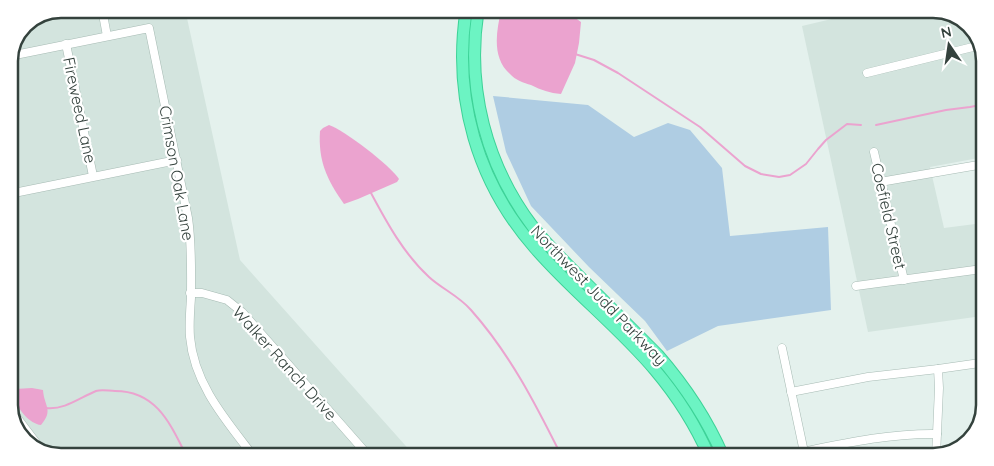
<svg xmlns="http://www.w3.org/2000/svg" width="994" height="466" font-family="Quicksand,sans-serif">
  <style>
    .residential { fill: #d3e4de }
    .green { fill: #afcde3 }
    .water { fill: #eba3cf }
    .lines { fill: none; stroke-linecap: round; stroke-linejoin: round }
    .stream { stroke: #eba3cf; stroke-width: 2 }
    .minor-casing { stroke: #a7bbb4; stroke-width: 9 }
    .highway-casing { stroke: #3dd297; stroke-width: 13 }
    .minor { stroke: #fff; stroke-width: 8 }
    .highway { stroke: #6cf4c3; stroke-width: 11 }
    .labels { text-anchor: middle; stroke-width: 4.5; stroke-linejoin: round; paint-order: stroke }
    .street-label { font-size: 16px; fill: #34423d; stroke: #fff }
    .rim { fill: none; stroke: #34423d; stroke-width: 2.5 }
  </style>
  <rect width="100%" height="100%" fill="#e4f1ed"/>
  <g class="residential">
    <path d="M 61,9 L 185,9 L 240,260 L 413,454 L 38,452 L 18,434 L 9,409 L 9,58 L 24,24 Z"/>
    <path d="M 857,13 L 956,14 L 977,32 L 985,57 L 984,157 L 930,167 L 944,228 L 983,223 L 982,316 L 868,332 L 802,26 Z"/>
  </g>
  <g class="green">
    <path d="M 470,11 L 475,11 L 471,61 L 506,193 L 662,366 L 691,405 L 719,456 L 713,456 L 697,423 L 535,242 L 498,188 L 477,135 L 467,71 Z"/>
    <path d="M 493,96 L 588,105 L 634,137 L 668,123 L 690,130 L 722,168 L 730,236 L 828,227 L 831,310 L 718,326 L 667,351 L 645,321 L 589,267 L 531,206 L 506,152 Z"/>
  </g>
  <g class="water">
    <path d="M 501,11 L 567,12 L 581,22 L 579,43 L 575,63 L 561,94 C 550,93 541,90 531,85 C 524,83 515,80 510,74 C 492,58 496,33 501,11 Z"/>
    <path d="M 329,125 C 343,129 392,167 399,179 L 397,182 L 358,199 L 344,204 C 327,180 318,161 320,131 L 323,128 Z"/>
    <path d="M 32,388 L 43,390 C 44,406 54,410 41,425 C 30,424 17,409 15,398 C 14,397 14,391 14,390 L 15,389 Z"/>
  </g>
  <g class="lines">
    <g class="stream">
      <path d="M 575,54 L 594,60 L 618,73 L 700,127 L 745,166 L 761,174 L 779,177 L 790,175 L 806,164 L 818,149 L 826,140 L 847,124 L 861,125"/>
      <path d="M 876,125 L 946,110 L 970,107 L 985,104"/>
      <path d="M 371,193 C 387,223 404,254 429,277 C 442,289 459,296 471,310 C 510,354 535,403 561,455"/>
      <path d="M 46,408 C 65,410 79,398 96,391 C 102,389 109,391 115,391 C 155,391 169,421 185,453"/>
    </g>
    <defs>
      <g id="minor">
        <path d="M 102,9 L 107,36"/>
        <path d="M 66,44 L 93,176"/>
        <path d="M 10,56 L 149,28 L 188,218 C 192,245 191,271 191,298 C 190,311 189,324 190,337 C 194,383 224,418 251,453"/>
        <path d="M 867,73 L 981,45"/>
        <path d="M 874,152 L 904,280"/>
        <path d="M 880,182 L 984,164"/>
        <path d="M 9,183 L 11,193"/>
        <path d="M 9,194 L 177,160"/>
        <path d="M 856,286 L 982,269"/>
        <path d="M 190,293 L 202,293 L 227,300 L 242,312 L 367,454"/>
        <path d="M 782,348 L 804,452"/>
        <path d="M 791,392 L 868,377 L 938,369 L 980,363"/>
        <path d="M 9,404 L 18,419 L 43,452"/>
        <path d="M 782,456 C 833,446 885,433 937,434"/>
        <path d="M 936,456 L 939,388 L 938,369"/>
      </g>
      <g id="highway">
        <path d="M 466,11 C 453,98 477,182 535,248 C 572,291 618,326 655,370 C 677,396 695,424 709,456"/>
        <path d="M 478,11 C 466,88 486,165 533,227 C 547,245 564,261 580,277 C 606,303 632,329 658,355 C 684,385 707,419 723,456"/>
      </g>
    </defs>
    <use href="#minor" class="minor-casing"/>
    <use href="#highway" class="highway-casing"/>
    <use href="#minor" class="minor"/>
    <use href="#highway" class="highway"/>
  </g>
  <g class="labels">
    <g class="street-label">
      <text transform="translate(80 110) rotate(78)" y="6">Fireweed Lane</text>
      <text transform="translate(177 173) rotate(80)" y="6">Crimson Oak Lane</text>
      <text transform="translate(889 216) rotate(77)" y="6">Coefield Street</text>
      <text transform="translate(599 295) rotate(46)" y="6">Northwest Judd Parkway</text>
      <text transform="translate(285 363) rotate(48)" y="6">Walker Ranch Drive</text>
    </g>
  </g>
  <path d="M0 0H994V466H0ZM61 18H933A43 43 0 0 1 976 61V405A43 43 0 0 1 933 448H61A43 43 0 0 1 18 405V61A43 43 0 0 1 61 18Z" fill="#fff" fill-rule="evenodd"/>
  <path class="rim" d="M61 18H933A43 43 0 0 1 976 61V405A43 43 0 0 1 933 448H61A43 43 0 0 1 18 405V61A43 43 0 0 1 61 18Z"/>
  <g transform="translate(949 45) rotate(347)" stroke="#ffffff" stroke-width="4" paint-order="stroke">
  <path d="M0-4L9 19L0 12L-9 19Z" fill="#34423d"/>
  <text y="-8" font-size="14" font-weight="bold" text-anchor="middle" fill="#34423d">N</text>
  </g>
</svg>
